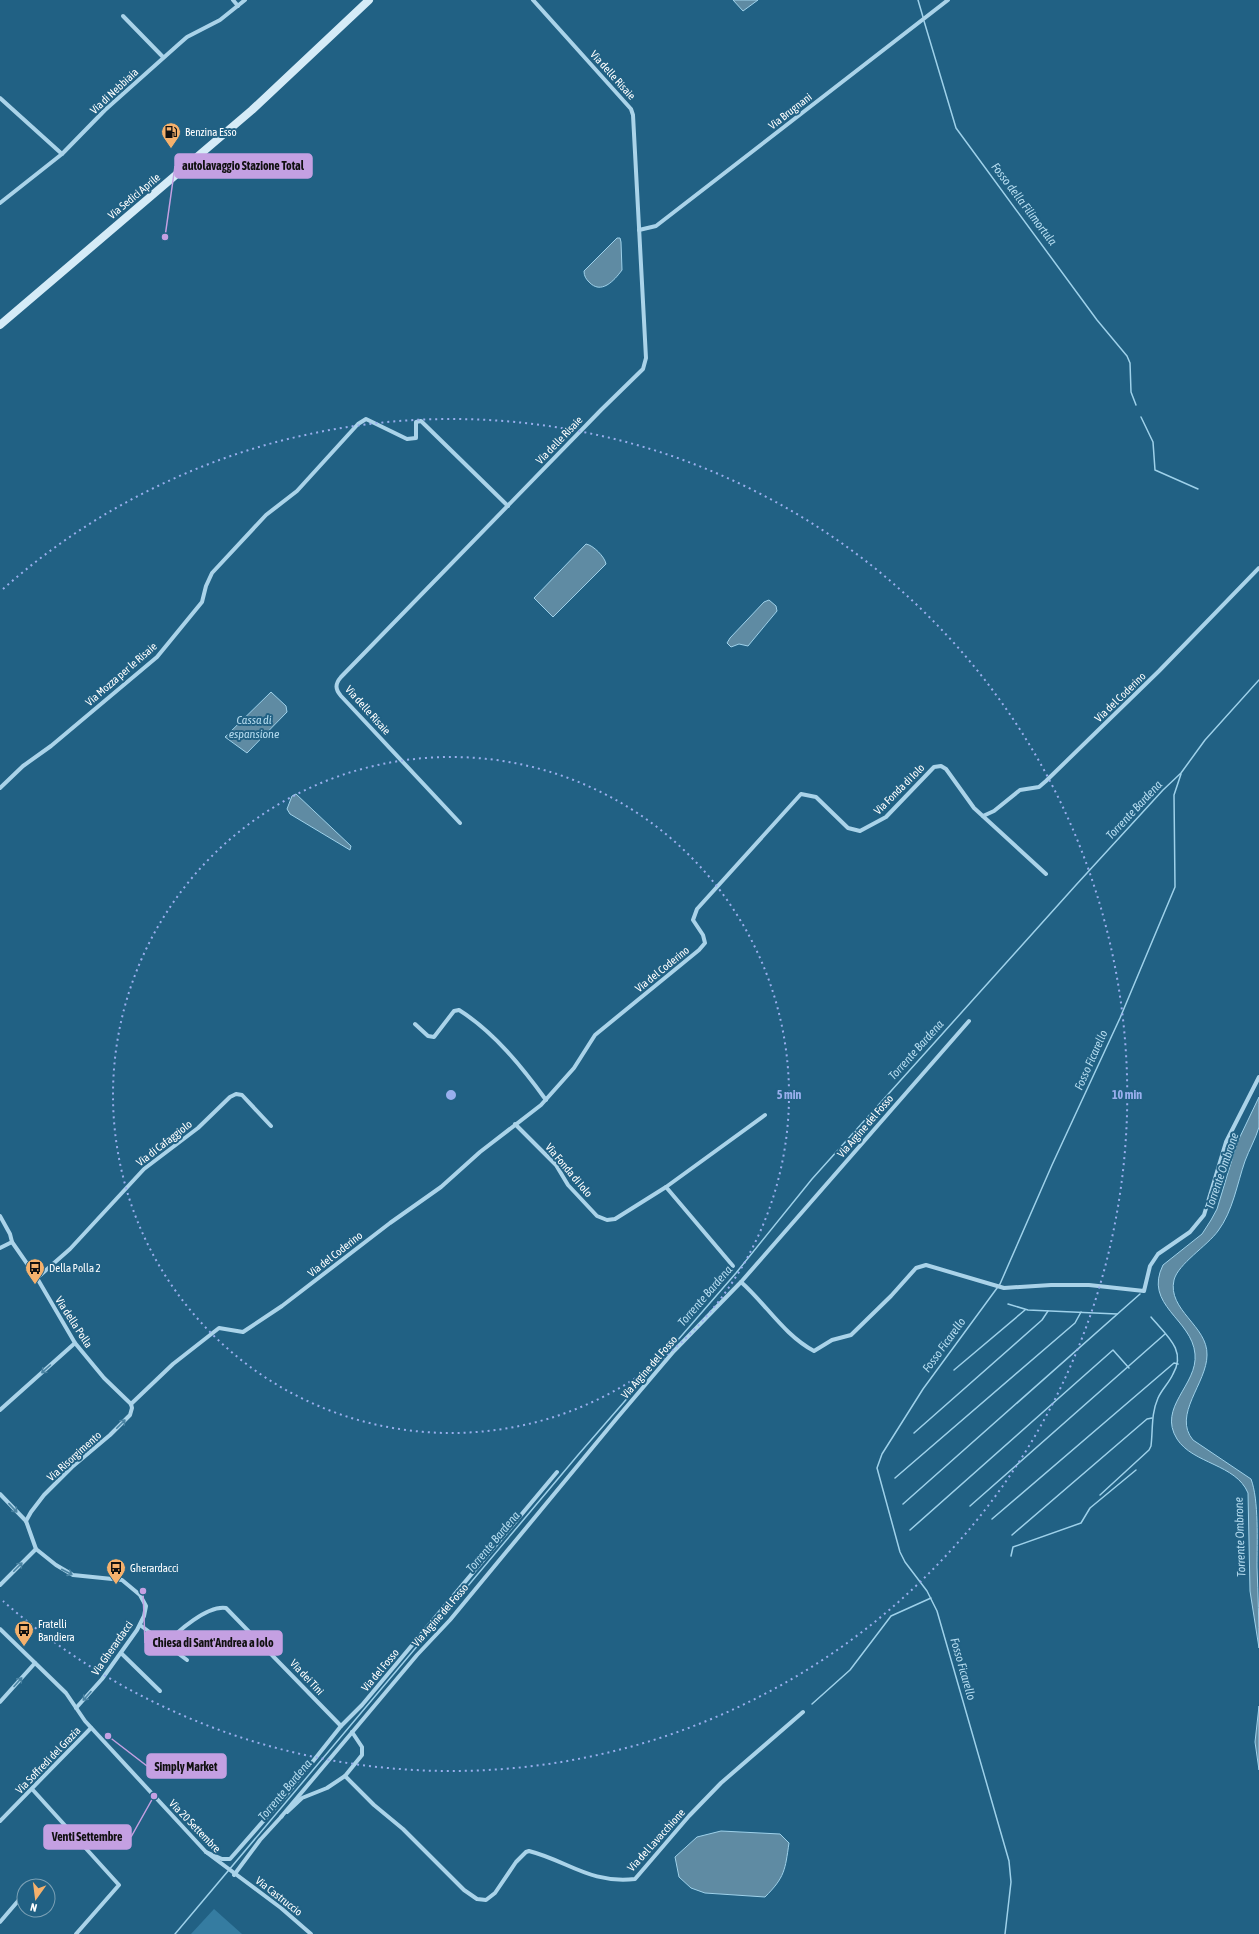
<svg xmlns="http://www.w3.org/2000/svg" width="1259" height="1934" font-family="'Asap Condensed',sans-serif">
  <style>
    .green { fill: #357ca1 }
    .water { fill: #5f8ba3; stroke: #9ed1ea }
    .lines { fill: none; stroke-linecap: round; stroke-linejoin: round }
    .stream { stroke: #9ed1ea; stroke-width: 1.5 }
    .street { stroke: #aad3e9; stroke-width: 4 }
    .secondary { stroke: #d5ebf7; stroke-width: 8 }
    .oneway { stroke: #4a83a2 }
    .ring { fill: none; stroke: #99afed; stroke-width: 2; stroke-dasharray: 2 4 }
    .labels { text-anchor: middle; stroke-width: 4; stroke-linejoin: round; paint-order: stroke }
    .street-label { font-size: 11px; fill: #fff; stroke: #216184 }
    .poi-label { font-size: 11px; fill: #fff; stroke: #216184; text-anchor: start }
    .water-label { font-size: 12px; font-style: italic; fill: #b5dcf0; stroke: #216184 }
    .centre { fill: #99afed; stroke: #216184; stroke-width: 2 }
    .ring-label { font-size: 12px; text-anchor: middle; font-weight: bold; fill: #99afed; stroke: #216184; stroke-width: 4; stroke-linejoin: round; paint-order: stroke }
    .leader { fill: none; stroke: #c4a0e2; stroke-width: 1.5 }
    .callout-dot { fill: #c4a0e2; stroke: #216184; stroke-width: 1.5 }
    .callout { fill: #c4a0e2; stroke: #c4a0e2; stroke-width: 1.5 }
    .callout-label { font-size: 12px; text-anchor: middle; font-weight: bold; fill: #111 }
  </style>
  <rect width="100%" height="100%" fill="#216184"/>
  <path class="green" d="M 214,1909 L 242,1934 L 191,1934 Z"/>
  <g class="water">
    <path d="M 733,0 L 758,0 L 743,11 Z"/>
    <path d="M 617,238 L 620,238 L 621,242 L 622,270 C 614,281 601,295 589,282 C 586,279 584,276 584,271 Z"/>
    <path d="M 586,544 C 593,545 605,557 606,564 L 553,617 L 534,598 Z"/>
    <path d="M 769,600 L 776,606 L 777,611 L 748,646 L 739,644 L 731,647 L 727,643 L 730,638 L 764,602 Z"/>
    <path d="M 271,692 L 286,706 L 287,712 L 247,753 L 225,737 Z"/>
    <path d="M 296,794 L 351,846 L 350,850 L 290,814 L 287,809 L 292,796 Z"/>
    <path d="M 1259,1097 C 1259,1106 1259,1118 1259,1127 C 1256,1138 1249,1150 1245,1161 C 1237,1184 1233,1211 1218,1231 C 1207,1246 1178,1264 1174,1280 C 1167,1310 1208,1326 1207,1355 C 1207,1383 1172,1415 1193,1440 L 1251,1479 C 1259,1500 1257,1542 1257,1567 C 1258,1594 1259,1621 1259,1648 L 1250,1591 L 1248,1493 C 1236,1464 1193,1464 1177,1439 C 1157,1407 1198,1385 1195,1354 C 1192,1319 1143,1305 1163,1265 L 1202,1234 L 1211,1220 L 1217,1209 L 1237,1143 Z"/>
    <path d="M 1259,1706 L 1259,1770 L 1255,1742 Z"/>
    <path d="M 721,1831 L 780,1834 L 789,1843 C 785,1870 785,1877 765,1897 L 705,1893 L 691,1888 L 679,1877 L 675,1857 L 697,1837 Z"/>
  </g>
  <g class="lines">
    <g class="stream">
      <path d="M 918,0 L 923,17"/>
      <path d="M 924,21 L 956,128 L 1097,320 L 1127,356 L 1130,363 L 1131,392 L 1136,405"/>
      <path d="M 1141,417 L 1153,442 L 1155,470 L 1198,489"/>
      <path d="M 1008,1304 L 1028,1310 L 1117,1314"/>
      <path d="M 954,1370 L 1025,1310"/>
      <path d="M 914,1433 L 1042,1320 L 1048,1311"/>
      <path d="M 895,1478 L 1075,1323 L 1081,1312"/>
      <path d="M 1100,1495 L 1149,1450 L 1151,1446 C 1153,1429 1151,1414 1158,1398 C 1162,1389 1169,1383 1173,1374 C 1187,1350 1166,1335 1151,1317"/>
      <path d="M 903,1504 L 1140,1294"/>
      <path d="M 970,1506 L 1165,1334"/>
      <path d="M 992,1519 L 1174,1363 L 1178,1364"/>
      <path d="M 910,1530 L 1113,1350 L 1129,1368"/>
      <path d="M 1012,1535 L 1147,1419 L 1152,1418"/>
      <path d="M 1011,1556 L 1013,1547 L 1081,1523 L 1090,1508 L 1136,1470"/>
      <path d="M 812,1704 L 850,1670 L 891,1616 L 931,1598"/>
      <path d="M 175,1934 L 578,1455 L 736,1273 L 812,1179 L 1076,885 L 1163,790 L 1181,773 L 1205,740 L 1259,680"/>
      <path d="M 1005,1934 L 1011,1882 L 1009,1861 L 937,1611 L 927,1591 L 905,1562 L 900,1552 L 877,1468 L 882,1454 L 923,1389 L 1000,1284 L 1052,1165 L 1120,1018 L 1175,887 L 1174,795 L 1181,774"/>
    </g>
    <g class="street">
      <path d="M 233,0 L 238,6"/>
      <path d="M 123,16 L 163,57"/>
      <path d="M 0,98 L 62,154"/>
      <path d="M 0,203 L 62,154 L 105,110 L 179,44 L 187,37 L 220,20 L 245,0"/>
      <path d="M 639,230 L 656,226 L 948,0"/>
      <path d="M 0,788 L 23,766 L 51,746 L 157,657 L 202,602 L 206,586 L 212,573 L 266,515 L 297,491 L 358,424 L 366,419 L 407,439 L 416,438 L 416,422 L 421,421 L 508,506"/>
      <path d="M 983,816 L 994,811 L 1020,790 L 1039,787 L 1046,781 L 1159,671 L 1259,568"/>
      <path d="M 460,823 L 341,696 C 335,689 335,684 341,677 L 601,410 L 643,369 L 646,358 L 633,115 L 631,109 L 533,0"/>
      <path d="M 415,1024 L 428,1036 L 434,1037 L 454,1011 L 459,1010 C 494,1032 522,1067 546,1100"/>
      <path d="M 515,1124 L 556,1165 L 568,1185 L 597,1216 L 607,1220 L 615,1219 L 666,1187 L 733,1266"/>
      <path d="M 666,1187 L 765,1115"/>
      <path d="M 0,1216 L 10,1234 L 12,1242 L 37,1278 L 75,1343 L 104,1378 L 131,1404"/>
      <path d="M 0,1248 L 12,1242"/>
      <path d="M 37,1278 L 70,1249 L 144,1169 L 198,1128 L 230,1097 L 236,1094 L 242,1095 L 271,1126"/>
      <path d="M 741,1282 C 766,1304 784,1335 814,1351 L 832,1340 L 851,1335 L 891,1296 L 916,1268 L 926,1265 L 1004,1288 L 1051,1285 L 1089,1285 L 1144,1291 L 1150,1266 L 1158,1254 L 1190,1232 L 1204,1215 L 1226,1142 L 1259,1077"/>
      <path d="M 131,1404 L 173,1364 L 219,1328 L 243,1332 L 282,1306 L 390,1223 L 441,1187 L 480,1152 L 541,1105 L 574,1068 L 595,1035 L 699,950 L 705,943 L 703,935 L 693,920 L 697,909 L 801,794 L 816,797 L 848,828 L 860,831 L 886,817 L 934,767 L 941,766 L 946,769 L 974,808 L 1046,874"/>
      <path d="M 0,1410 L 75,1343"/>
      <path d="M 0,1494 L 26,1521"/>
      <path d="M 26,1521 L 36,1549 L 56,1565 L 73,1575 L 122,1580 L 140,1595 L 146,1606 L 144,1616 L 137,1630 L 102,1679 L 76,1708"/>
      <path d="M 26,1521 L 31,1512 L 44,1495 L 72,1467 L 110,1435 L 130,1415 L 132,1408 L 131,1404"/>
      <path d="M 0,1585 L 36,1549"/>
      <path d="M 140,1625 L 187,1660"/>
      <path d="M 0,1629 L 66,1693 L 85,1721 L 206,1852 L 281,1908 L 311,1934"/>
      <path d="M 166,1645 C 177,1631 208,1605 226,1608 L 341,1726"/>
      <path d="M 121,1653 L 160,1691"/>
      <path d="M 0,1702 L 35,1663"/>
      <path d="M 345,1776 L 374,1805 L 403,1829 L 464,1890 L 477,1899 L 486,1900 L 495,1893 L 516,1862 L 526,1852 L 529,1851 C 568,1861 590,1884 635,1879 L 689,1816 L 721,1783 L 803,1712"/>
      <path d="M 32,1789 L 119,1885 L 76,1934"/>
      <path d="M 287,1812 L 302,1798 L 327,1788 L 345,1776 L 362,1755 L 362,1747 L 352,1732"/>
      <path d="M 281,1817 L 417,1655 L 450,1620 L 617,1418 L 674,1351 L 741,1282 L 969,1021"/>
      <path d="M 0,1821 L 91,1728"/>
      <path d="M 206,1852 L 222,1859 L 230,1859 L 287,1794 L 341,1726 L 362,1705 L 557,1472"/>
      <path d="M 234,1875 L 260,1840 L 282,1816"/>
      <path d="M 0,1922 L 24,1894"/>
    </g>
    <path class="secondary" d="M 0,325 L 252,110 L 369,0"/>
  </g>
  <defs><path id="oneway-shaft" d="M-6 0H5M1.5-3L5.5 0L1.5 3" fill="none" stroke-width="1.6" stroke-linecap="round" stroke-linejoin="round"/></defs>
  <g class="oneway">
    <use href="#oneway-shaft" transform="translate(46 1369) rotate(138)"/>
    <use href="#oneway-shaft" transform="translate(121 1424) rotate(-45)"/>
    <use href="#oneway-shaft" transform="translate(13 1508) rotate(47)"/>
    <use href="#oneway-shaft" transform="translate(18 1567) rotate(-45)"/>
    <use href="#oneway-shaft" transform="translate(67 1572) rotate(27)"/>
    <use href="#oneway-shaft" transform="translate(18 1682) rotate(-48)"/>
    <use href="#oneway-shaft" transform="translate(87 1696) rotate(132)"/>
  </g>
  <g class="ring">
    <circle cx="451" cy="1095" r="338"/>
    <path d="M3 589A676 676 0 1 1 3 1601"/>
  </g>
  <defs>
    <symbol id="fuel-pin" viewBox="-11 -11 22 30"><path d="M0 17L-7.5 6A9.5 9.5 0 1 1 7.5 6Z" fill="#f5b16c" stroke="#216184"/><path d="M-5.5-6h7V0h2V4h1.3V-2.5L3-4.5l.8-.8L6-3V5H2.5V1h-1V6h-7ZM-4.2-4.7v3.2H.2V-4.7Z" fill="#111"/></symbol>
    <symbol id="bus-pin" viewBox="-11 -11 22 30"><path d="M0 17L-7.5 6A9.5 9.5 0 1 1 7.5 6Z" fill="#f5b16c" stroke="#216184"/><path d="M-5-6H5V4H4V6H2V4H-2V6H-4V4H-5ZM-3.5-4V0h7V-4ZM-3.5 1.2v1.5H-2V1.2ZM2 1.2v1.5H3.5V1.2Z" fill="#111"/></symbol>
  </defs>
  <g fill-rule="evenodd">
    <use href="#fuel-pin" x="160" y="121" width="22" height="30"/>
    <use href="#bus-pin" x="24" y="1257" width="22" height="30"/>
    <use href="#bus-pin" x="105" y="1557" width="22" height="30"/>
    <use href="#bus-pin" x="13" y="1619" width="22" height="30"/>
  </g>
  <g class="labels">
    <g class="street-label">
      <text transform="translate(613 75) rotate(48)" y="4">Via delle Risaie</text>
      <text transform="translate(114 91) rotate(-43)" y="4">Via di Nebbiaia</text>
      <text transform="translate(790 111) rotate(-38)" y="4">Via Brugnani</text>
      <text transform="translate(134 196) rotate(-40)" y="4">Via Sedici Aprile</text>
      <text transform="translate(559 440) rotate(-46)" y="4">Via delle Risaie</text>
      <text transform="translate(121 674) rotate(-41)" y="4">Via Mozza per le Risaie</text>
      <text transform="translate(1120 697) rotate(-44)" y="4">Via del Coderino</text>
      <text transform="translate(368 710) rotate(48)" y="4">Via delle Risaie</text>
      <text transform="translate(899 789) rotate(-45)" y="4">Via Fonda di Iolo</text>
      <text transform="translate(662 969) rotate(-39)" y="4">Via del Coderino</text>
      <text transform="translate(865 1126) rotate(-49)" y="4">Via Argine del Fosso</text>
      <text transform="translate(164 1143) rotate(-38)" y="4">Via di Cafaggiolo</text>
      <text transform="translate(569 1170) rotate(50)" y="4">Via Fonda di Iolo</text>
      <text transform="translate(335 1254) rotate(-38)" y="4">Via del Coderino</text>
      <text transform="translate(74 1322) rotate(57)" y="4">Via della Polla</text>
      <text transform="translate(649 1367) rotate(-49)" y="4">Via Argine del Fosso</text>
      <text transform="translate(74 1456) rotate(-42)" y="4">Via Risorgimento</text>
      <text transform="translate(440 1615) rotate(-49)" y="4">Via Argine del Fosso</text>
      <text transform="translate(112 1648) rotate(-55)" y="4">Via Gherardacci</text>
      <text transform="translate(380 1670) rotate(-50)" y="4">Via del Fosso</text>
      <text transform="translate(307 1677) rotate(47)" y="4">Via dei Tini</text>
      <text transform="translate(48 1760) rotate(-46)" y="4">Via Soffredi del Grazia</text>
      <text transform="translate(195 1826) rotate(46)" y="4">Via 20 Settembre</text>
      <text transform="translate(656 1840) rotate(-48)" y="4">Via del Lavacchione</text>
      <text transform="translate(279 1896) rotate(38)" y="4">Via Castruccio</text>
    </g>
    <g class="poi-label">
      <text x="185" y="136">Benzina Esso</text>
      <text x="49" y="1272">Della Polla 2</text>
      <text x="130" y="1572">Gherardacci</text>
      <text x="38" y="1628">Fratelli<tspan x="38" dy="13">Bandiera</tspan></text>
    </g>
    <g class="water-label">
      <text transform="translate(1024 204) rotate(53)" y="4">Fosso della Filimortula</text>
      <text x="254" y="724">Cassa di<tspan x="254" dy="14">espansione</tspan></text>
      <text transform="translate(1134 810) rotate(-47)" y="4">Torrente Bardena</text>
      <text transform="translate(916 1050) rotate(-48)" y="4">Torrente Bardena</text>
      <text transform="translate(1091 1060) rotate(-66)" y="4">Fosso Ficarello</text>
      <text transform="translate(1222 1171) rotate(-71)" y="4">Torrente Ombrone</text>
      <text transform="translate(705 1296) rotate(-49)" y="4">Torrente Bardena</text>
      <text transform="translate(944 1345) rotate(-54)" y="4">Fosso Ficarello</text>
      <text transform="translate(1240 1537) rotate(-92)" y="4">Torrente Ombrone</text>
      <text transform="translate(493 1542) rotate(-50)" y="4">Torrente Bardena</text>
      <text transform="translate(963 1669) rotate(74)" y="4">Fosso Ficarello</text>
      <text transform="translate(285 1790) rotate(-50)" y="4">Torrente Bardena</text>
    </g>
  </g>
  <circle cx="451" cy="1095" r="6" class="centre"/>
  <g class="ring-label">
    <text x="789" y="1099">5 min</text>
    <text x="1127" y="1099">10 min</text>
  </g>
  <path class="leader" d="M165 237L175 166M143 1591L145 1643M108 1736L147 1766M154 1796L131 1837"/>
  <g class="callout-dot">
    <circle cx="165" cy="237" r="4"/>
    <circle cx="143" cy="1591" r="4"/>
    <circle cx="108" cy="1736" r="4"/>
    <circle cx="154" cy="1796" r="4"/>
  </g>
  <g class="callout">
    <rect x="175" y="154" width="137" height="24" rx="4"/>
    <rect x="145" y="1631" width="137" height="24" rx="4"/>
    <rect x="147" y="1754" width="79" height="24" rx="4"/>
    <rect x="44" y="1825" width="87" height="24" rx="4"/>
  </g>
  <g class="callout-label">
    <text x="243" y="170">autolavaggio Stazione Total</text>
    <text x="213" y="1647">Chiesa di Sant'Andrea a Iolo</text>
    <text x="186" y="1771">Simply Market</text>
    <text x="87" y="1841">Venti Settembre</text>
  </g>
  <g transform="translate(36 1898) rotate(194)"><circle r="19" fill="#216184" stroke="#7aa0b5"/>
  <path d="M0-3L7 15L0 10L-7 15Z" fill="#f5b16c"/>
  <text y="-6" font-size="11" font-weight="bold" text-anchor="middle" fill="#ffffff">N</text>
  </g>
</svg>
